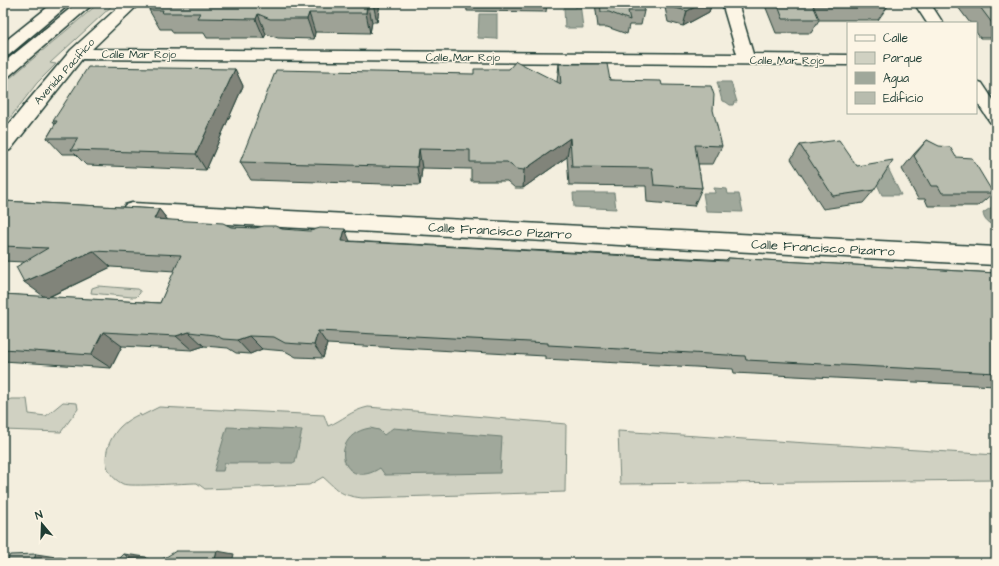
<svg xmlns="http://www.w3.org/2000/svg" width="999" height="566" font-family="'Architects Daughter',sans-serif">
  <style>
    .green { fill: #d0d1c2; stroke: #78877b }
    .water { fill: #a0a89b; stroke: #6c7d72 }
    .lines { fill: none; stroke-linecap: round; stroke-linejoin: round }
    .minor-casing { stroke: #1f3d34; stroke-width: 3 }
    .tertiary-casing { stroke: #1f3d34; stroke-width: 3 }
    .minor { fill: #fcf5e5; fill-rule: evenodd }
    .tertiary { fill: #fcf5e5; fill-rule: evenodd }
    .wall { fill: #9ea296; stroke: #1f3d34; fill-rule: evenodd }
    .shaded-wall { fill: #81847a; stroke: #1f3d34 }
    .building { fill: #b8bcae; stroke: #1f3d34 }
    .labels { text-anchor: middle; stroke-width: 3; stroke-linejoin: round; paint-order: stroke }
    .far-street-label { font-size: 11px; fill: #1f3d34; stroke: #fcf5e5 }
    .street-label { font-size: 13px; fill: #1f3d34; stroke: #fcf5e5 }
  </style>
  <rect width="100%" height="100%" fill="#f3eede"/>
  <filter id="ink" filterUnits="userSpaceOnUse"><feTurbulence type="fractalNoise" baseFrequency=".025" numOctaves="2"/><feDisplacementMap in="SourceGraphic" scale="8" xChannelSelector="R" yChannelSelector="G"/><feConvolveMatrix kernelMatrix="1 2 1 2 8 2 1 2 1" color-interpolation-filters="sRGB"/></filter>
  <g filter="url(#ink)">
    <g class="green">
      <path d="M 99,3 L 115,3 L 50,63 L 56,64 L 37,83 L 3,127 L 3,84 Z"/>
      <path d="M 98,286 L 137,289 L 140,291 L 140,293 L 136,297 L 132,297 L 91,293 L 92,288 Z"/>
      <path d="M 11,399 L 27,399 L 29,414 L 46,416 L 63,402 L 77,403 L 78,409 L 61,432 L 3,430 L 3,403 Z"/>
      <path d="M 159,407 L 324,415 L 328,426 C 343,420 350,411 368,407 L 566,424 L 565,492 L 362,498 C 339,495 339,491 323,477 L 309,485 L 205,489 L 197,483 C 186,483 129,487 123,484 C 98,472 104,444 120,427 C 126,421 133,417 140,414 L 141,416 Z"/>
      <path d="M 618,431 L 996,455 L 996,480 L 620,484 Z"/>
    </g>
    <g class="water">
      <path d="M 576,3 L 580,3 L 583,28 L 565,28 L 564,8 L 576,8 Z"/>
      <path d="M 479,14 L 497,14 L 497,39 L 478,38 Z"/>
      <path d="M 717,82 L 731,82 L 737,102 L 734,102 L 733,105 L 730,105 L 726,102 L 722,101 Z"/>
      <path d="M 868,164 L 886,164 L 901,195 L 882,195 Z"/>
      <path d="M 714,188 L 727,189 L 728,194 L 739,194 L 743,212 L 706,211 L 703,193 L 715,193 Z"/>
      <path d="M 573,193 L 614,193 L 616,209 L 574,207 Z"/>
      <path d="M 996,195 L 996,226 C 989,224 984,221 983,213 L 992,207 L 992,198 Z"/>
      <path d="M 227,427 L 302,430 L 295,463 L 225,463 L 223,471 L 214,471 Z"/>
      <path d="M 370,428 L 379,430 L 384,435 L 393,428 L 502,437 L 500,473 L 385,475 L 380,468 C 342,493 326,435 370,428 Z"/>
    </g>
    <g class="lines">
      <defs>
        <g id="minor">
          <path d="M 123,3 L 140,3 L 92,49 L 737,54 L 722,3 L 738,3 L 753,54 L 848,55 L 848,65 L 82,59 L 10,150 L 3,152 L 3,132 L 28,101 L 71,50 Z"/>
          <path d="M 914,3 L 930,3 L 943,23 L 927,23 Z"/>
          <path d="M 976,81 L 982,83 L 996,104 L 996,124 L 990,122 L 976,101 Z"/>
          <path d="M 132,203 L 996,247 L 996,265 L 132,219 L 125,217 L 122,211 L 125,205 Z"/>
        </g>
        <g id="tertiary">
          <path d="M 53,3 L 65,3 L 67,6 L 9,55 L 3,56 L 3,43 Z"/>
          <path d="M 77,3 L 94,3 L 9,76 L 3,78 L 3,63 Z"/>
        </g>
      </defs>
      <use href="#minor" class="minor-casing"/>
      <use href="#tertiary" class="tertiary-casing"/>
      <use href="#minor" class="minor"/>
      <use href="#tertiary" class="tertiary"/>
    </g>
    <g class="wall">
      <path d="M 152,3 L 380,3 L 377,22 L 372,22 L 370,33 L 315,32 L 314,39 L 278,38 L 266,34 L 264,38 L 207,38 L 204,33 L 173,33 L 171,29 L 160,29 L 149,10 Z"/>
      <path d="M 466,3 L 547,3 L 546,12 L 467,11 Z"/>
      <path d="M 595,3 L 643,3 L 644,11 L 641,25 L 629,25 L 627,34 L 607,27 L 598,27 Z"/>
      <path d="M 664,3 L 712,3 L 709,12 L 683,26 L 668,22 Z"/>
      <path d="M 764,3 L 886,3 L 888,6 L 878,20 L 819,20 L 811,33 L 776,33 Z"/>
      <path d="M 955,3 L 996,3 L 996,38 L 980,38 L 976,32 L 976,23 L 970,23 Z"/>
      <path d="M 559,64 L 610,80 L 662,85 L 722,146 L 713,164 L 698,164 L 702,188 L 694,206 L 647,202 L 646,186 L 569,185 L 567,157 L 523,188 L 515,188 L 507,181 L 471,181 L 471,169 L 422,168 L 420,185 L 251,180 L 240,162 L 557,82 Z"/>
      <path d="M 235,69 L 243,86 L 206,170 L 86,165 L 75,154 L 62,154 L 47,138 L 55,124 L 53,121 Z"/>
      <path d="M 927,140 L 956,157 L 993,193 L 978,206 L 928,206 L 925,199 L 918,199 L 902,169 L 914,154 Z"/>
      <path d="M 800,145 L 874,190 L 863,203 L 823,209 L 791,159 Z"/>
      <path d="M 3,201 L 159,209 L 168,220 L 231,227 L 282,229 L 350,241 L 726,260 L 728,258 L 996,273 L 996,386 L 734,373 L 733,369 L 545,359 L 545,356 L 327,344 L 323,358 L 296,357 L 285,351 L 262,349 L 250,354 L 236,353 L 228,348 L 204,346 L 192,350 L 122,346 L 111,368 L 3,361 L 3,294 L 45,297 L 24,262 L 3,261 ZM 111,267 L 175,271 L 160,303 L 49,297 Z"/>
    </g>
    <g class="shaded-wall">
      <path d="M 368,3 L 372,22 L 370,33 L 366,13 Z"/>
      <path d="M 373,3 L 380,3 L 377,22 Z"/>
      <path d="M 703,3 L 712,3 L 709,12 L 683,26 L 687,11 Z"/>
      <path d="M 309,13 L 315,32 L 314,39 L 307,19 Z"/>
      <path d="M 258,14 L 266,34 L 264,38 L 256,19 Z"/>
      <path d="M 235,69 L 243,86 L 206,170 L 196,154 Z"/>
      <path d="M 570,138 L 567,157 L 523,188 L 524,170 Z"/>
      <path d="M 419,149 L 422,168 L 420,185 L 417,167 Z"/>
      <path d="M 159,209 L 173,227 L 154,219 Z"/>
      <path d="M 345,229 L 352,246 L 342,241 Z"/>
      <path d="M 93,251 L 111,267 L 46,298 L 24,282 Z"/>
      <path d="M 318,331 L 327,344 L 323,358 L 314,345 Z"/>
      <path d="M 103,332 L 122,346 L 111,368 L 91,355 Z"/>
      <path d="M 189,332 L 204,346 L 192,350 L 176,336 Z"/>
      <path d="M 249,336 L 262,349 L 250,354 L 237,340 Z"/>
      <path d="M 217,551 L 234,554 L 232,563 L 214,563 Z"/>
      <path d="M 36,554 L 63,558 L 62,563 L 33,562 Z"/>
      <path d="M 124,554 L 146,557 L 152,563 L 131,560 Z"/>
      <path d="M 98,561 L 116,563 L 98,563 Z"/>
    </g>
    <g class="building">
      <path d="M 152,3 L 367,3 L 366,13 L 309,13 L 307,19 L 270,19 L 258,14 L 256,19 L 197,18 L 200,13 L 162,13 L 163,10 L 149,10 Z"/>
      <path d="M 600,3 L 643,3 L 644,11 L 628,11 L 630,20 L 609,12 L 601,12 Z"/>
      <path d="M 671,3 L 703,3 L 687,11 L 672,7 Z"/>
      <path d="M 777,3 L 886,3 L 888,6 L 813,5 L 819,19 L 783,19 Z"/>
      <path d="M 977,3 L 996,3 L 996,23 L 992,23 Z"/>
      <path d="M 516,61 L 561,84 L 559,64 L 607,64 L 610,80 L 661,81 L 662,85 L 711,86 L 714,95 L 713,110 L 722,146 L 695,145 L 702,188 L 654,185 L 652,168 L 572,167 L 570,138 L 524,170 L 516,169 L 507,162 L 470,162 L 470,150 L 419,149 L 417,167 L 240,162 L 276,70 L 474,74 L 474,69 L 509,69 Z"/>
      <path d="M 88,67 L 235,69 L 196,154 L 71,150 L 78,138 L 47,138 L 57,121 L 53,121 Z"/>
      <path d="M 839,140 L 857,166 L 893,160 L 874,190 L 833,196 L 800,145 Z"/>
      <path d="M 927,140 L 939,146 L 950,147 L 956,157 L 972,158 L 993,193 L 942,193 L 938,186 L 931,186 L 914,156 Z"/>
      <path d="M 3,201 L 159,209 L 154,219 L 223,223 L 231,227 L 255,228 L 264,226 L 275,226 L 282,229 L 310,231 L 320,228 L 345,229 L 342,241 L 728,261 L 728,258 L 996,273 L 996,373 L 746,360 L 745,356 L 548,345 L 548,343 L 318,331 L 314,345 L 285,343 L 274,337 L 249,336 L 237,340 L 223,339 L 214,335 L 189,332 L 176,336 L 103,332 L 91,355 L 3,349 L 3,294 L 160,303 L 181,255 L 93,251 L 24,282 L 16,267 L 48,248 L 3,246 Z"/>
      <path d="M 176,551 L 217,551 L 214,563 L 115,563 L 124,554 L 131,560 L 161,560 Z"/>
      <path d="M 36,554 L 33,562 L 98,561 L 98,563 L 6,563 L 10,555 Z"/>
      <path d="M 935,562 L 936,563 L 882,563 Z"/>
    </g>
  </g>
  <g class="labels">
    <g class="far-street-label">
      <text x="139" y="58">Calle Mar Rojo</text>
      <text x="463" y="61">Calle Mar Rojo</text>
      <text x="787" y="64">Calle Mar Rojo</text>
      <text transform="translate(64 71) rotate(-48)" y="4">Avenida Pacífico</text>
    </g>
    <g class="street-label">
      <text transform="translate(500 230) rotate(3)" y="5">Calle Francisco Pizarro</text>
      <text transform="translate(823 247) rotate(3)" y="5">Calle Francisco Pizarro</text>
    </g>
  </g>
  <rect width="999" height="566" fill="none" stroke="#fcf5e5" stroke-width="16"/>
  <rect x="8" y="8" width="983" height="550" fill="none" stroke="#1f3d34" stroke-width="1.5" filter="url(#ink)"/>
  <rect x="847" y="22" width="130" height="92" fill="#fcf5e5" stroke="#a4ab9e"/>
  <rect x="855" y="35" width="20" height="6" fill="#fcf5e5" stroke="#a4ab9e"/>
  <text x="883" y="42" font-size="12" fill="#1f3d34">Calle</text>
  <rect x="855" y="52" width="20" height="12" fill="#d0d1c2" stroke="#a4ab9e"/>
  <text x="883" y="62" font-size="12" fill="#1f3d34">Parque</text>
  <rect x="855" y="72" width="20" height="12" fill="#a0a89b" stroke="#a4ab9e"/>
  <text x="883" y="82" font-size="12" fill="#1f3d34">Agua</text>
  <rect x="855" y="92" width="20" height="12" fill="#b8bcae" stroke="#a4ab9e"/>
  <text x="883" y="102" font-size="12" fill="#1f3d34">Edificio</text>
  <g transform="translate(42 524) rotate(341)" stroke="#fcf5e5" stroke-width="3" paint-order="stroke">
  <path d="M0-3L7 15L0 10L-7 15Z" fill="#1f3d34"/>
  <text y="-6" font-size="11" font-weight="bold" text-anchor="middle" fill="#1f3d34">N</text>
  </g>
</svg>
